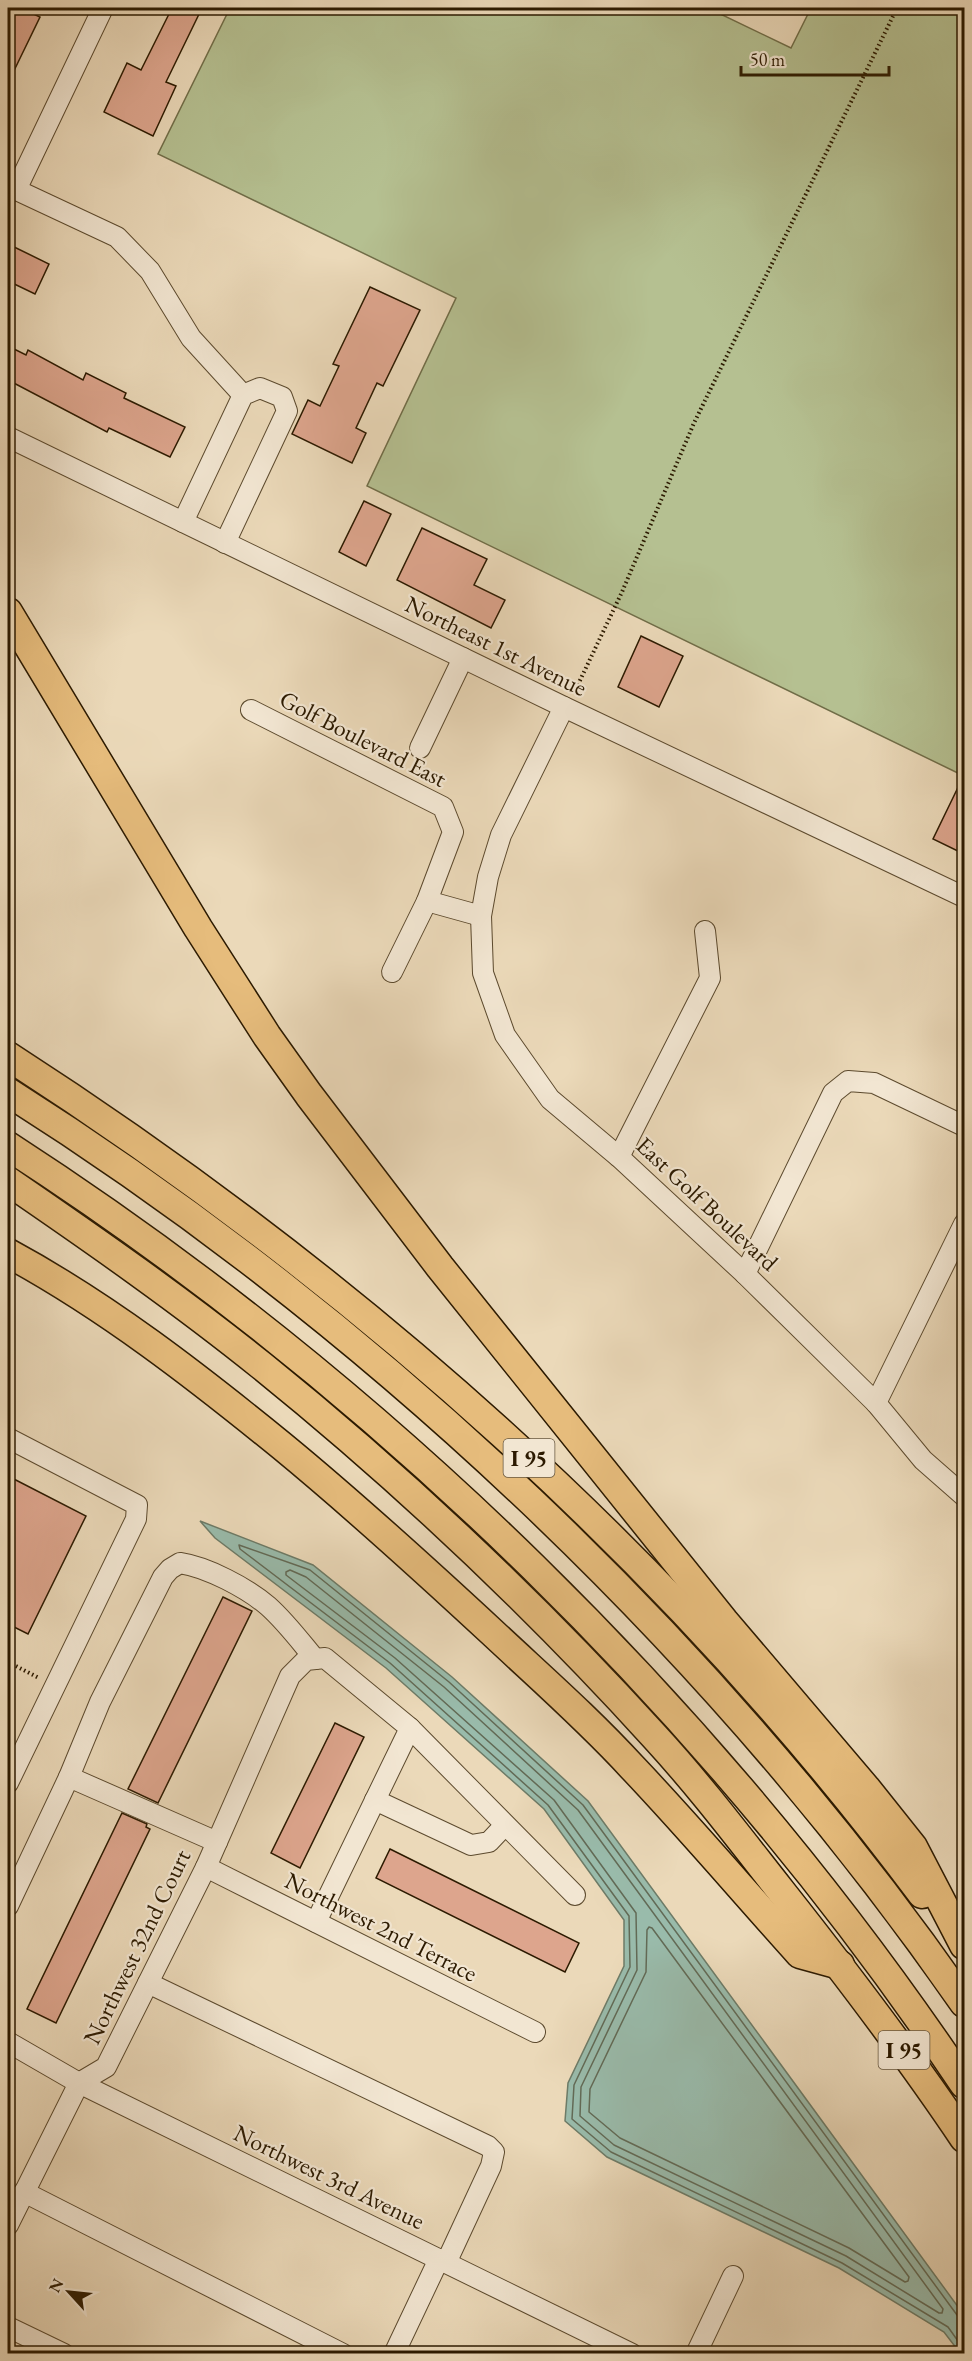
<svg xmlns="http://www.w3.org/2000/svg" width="972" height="2361" font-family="'EB Garamond',serif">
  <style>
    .green { fill: #b5c091; stroke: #706d48; stroke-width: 1.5 }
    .water { fill: #99bbab; stroke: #6d7b67; stroke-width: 1.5 }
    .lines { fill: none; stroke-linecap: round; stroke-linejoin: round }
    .shore { stroke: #626a56; stroke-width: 1.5 }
    .building { fill: #dda58d; stroke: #2c1a00; stroke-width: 1.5 }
    .minor-casing { stroke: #5c4a2e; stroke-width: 22 }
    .highway-casing { stroke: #2c1a00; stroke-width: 31 }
    .path { stroke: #2c1a00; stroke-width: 4; stroke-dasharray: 1.5 3; stroke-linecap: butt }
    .minor { stroke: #f2e6d2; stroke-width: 20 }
    .highway { stroke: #e6bc7c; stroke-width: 28 }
    .labels { text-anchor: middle; stroke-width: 4.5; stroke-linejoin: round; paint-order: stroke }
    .shield { fill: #f2e6d2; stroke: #67573f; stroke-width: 1.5 }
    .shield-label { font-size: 22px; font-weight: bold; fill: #2c1a00 }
    .street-label { font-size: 24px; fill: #2c1a00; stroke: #f2e6d2 }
  </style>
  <rect width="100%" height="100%" fill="#ebd9b9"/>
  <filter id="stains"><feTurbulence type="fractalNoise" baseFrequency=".00333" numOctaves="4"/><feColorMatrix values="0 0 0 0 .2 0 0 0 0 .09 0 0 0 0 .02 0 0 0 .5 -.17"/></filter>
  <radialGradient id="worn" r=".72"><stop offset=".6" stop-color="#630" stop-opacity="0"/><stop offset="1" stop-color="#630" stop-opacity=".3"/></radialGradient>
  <path class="green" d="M 230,8 L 708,8 L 791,48 L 811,8 L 964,8 L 964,776 L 367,486 L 456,298 L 158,154 Z"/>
  <path class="water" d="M 200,1521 L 313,1565 L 452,1677 L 588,1801 L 964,2315 L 964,2353 L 960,2353 L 944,2332 L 839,2268 L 607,2157 L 565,2121 L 568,2083 L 624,1966 L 624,1920 L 544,1809 L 386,1668 L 215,1538 Z"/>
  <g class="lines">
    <g class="shore">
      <path d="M 290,1570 L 306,1577 L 444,1687 L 578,1810 L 943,2309 L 942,2313 L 939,2313 L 846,2256 L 614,2145 L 580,2116 L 581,2087 L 637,1970 L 636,1913 L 554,1800 L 395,1658 L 286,1575 L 286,1572 Z"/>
      <path d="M 649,1927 L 652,1928 L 909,2277 L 908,2281 L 905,2282 L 849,2248 L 620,2138 L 589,2112 L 590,2089 L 646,1972 L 647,1930 Z"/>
      <path d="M 964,2354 L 963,2348 L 948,2327 L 842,2263 L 611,2152 L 572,2119 L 574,2085 L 630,1967 L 629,1916 L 548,1805 L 390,1663 L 240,1549 L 239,1545 L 310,1570 L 449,1682 L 583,1805 L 957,2315 L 964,2318"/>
    </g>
  </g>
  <g class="building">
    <path d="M 8,8 L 21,8 L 40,17 L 8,83 Z"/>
    <path d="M 172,8 L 202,8 L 166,82 L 176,86 L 153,136 L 104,112 L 127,63 L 141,70 Z"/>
    <path d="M 8,244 L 49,264 L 35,294 L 8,281 Z"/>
    <path d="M 370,287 L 420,310 L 383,386 L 377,383 L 356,428 L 366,433 L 352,463 L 292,434 L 308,400 L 320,406 L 339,366 L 333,364 Z"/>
    <path d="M 8,346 L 26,355 L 28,350 L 83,380 L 86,373 L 126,393 L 124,398 L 185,427 L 170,457 L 109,428 L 107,432 L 8,380 Z"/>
    <path d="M 364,501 L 391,514 L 366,566 L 339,552 Z"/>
    <path d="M 422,528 L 487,559 L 474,585 L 505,600 L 491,628 L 397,580 Z"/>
    <path d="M 641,636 L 683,656 L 659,707 L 618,687 Z"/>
    <path d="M 964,775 L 964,854 L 933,839 Z"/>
    <path d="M 8,1476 L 86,1516 L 28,1634 L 8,1624 Z"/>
    <path d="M 223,1597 L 252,1611 L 158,1803 L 128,1789 Z"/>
    <path d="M 335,1723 L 364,1737 L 300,1868 L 271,1853 Z"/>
    <path d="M 122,1813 L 147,1824 L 146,1827 L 150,1829 L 56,2023 L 27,2009 Z"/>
    <path d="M 390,1849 L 579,1943 L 565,1972 L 376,1878 Z"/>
  </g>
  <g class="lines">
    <defs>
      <g id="minor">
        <path d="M 8,186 L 117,237 L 150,271 L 191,338 L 243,395"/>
        <path d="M 16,190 L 103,8"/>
        <path d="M 8,437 L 564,707 L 964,897"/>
        <path d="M 183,522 L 243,395 L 260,388 L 282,397 L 287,411 L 225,543"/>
        <path d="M 564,707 L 501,835 L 488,877 L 481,916 L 483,973 L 505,1035 L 550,1099 L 619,1157 L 745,1274 L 876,1403 L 923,1460 L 964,1496"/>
        <path d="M 251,710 L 443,807 L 453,832 L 427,901 L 481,916"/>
        <path d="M 420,748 L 463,658"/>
        <path d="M 392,972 L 427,901"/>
        <path d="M 619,1157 L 710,978 L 705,931"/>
        <path d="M 745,1274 L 833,1093 L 848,1081 L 874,1083 L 964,1126"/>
        <path d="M 876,1403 L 964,1224"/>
        <path d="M 8,1438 L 137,1505 L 136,1519 L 8,1783"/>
        <path d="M 410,1728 L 575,1895"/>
        <path d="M 69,1777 L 217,1842"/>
        <path d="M 375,1800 L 471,1845 L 489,1842 L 505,1825"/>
        <path d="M 206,1867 L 535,2032"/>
        <path d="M 8,1906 L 69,1777 L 100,1702 L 163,1577 L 170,1569 L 180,1563 C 207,1567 247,1588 268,1606 C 286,1622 300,1641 315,1659"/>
        <path d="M 148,1983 L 488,2146 L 494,2152 L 491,2166 L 446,2263"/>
        <path d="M 8,2042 L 79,2083 L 632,2354"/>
        <path d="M 24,2192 L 343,2354"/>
        <path d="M 8,2225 L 79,2083 L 106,2067 L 206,1867 L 290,1676 L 306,1660 L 325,1658 L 410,1728 L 316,1922"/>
        <path d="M 8,2327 L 64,2354"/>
        <path d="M 394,2354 L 439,2259"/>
        <path d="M 696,2354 L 733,2276"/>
      </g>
      <g id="highway">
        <path d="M 8,612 L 198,928 L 267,1036 L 309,1095 L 440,1267 L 724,1621 L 866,1788 L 913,1847 L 964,1945"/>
        <path d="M 8,1056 C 357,1281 673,1560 922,1894"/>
        <path d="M 8,1092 C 376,1325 715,1645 964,2003"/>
        <path d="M 8,1146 C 382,1388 716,1714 964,2084"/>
        <path d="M 8,1181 C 94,1240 180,1300 262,1366 C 402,1479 534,1604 655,1737 C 700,1786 740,1839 781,1891 C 845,1972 907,2053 964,2138"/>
        <path d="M 8,1253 C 106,1306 196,1376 282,1446 C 355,1506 425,1570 494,1634 C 541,1678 589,1720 632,1767 C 690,1828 744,1892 800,1954 L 840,1965"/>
      </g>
    </defs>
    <use href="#minor" class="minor-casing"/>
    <use href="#highway" class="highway-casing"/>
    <g class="path">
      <path d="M 574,693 L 622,592 L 694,423 L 897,8"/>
      <path d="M 8,1662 L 39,1678"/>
    </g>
    <use href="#minor" class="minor"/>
    <use href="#highway" class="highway"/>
  </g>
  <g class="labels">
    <g class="shield">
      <rect x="503.5" y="1439" width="51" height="38" rx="4.5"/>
      <rect x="878.5" y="2031" width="51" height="38" rx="4.5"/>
    </g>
    <g class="shield-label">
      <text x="529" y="1466">I 95</text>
      <text x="904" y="2058">I 95</text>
    </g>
    <g class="street-label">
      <text transform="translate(496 646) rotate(26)" y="8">Northeast 1st Avenue</text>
      <text transform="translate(363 739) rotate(27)" y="8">Golf Boulevard East</text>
      <text transform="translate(707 1204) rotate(43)" y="8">East Golf Boulevard</text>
      <text transform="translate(381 1927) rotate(27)" y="8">Northwest 2nd Terrace</text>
      <text transform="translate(137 1947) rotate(-64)" y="8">Northwest 32nd Court</text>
      <text transform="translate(329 2177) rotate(26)" y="8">Northwest 3rd Avenue</text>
    </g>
  </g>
  <rect width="972" height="2361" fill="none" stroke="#ebd9b9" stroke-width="30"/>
  <rect x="9" y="9" width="954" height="2343" fill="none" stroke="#2c1a00" stroke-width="3"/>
  <rect x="15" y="15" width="942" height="2331" fill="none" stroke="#2c1a00" stroke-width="1.5"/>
  <g transform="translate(69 2292) rotate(297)" stroke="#f2e6d2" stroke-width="4.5" paint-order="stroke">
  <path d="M0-4.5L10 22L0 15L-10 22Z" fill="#2c1a00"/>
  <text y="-9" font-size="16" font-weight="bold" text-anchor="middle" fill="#2c1a00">N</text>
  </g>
  <path d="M741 66v9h148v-9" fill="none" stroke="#2c1a00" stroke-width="3"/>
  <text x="750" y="66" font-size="18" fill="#2c1a00" stroke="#f2e6d2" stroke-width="4.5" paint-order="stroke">50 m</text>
  <rect width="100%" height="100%" filter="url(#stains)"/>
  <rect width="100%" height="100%" fill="url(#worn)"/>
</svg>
